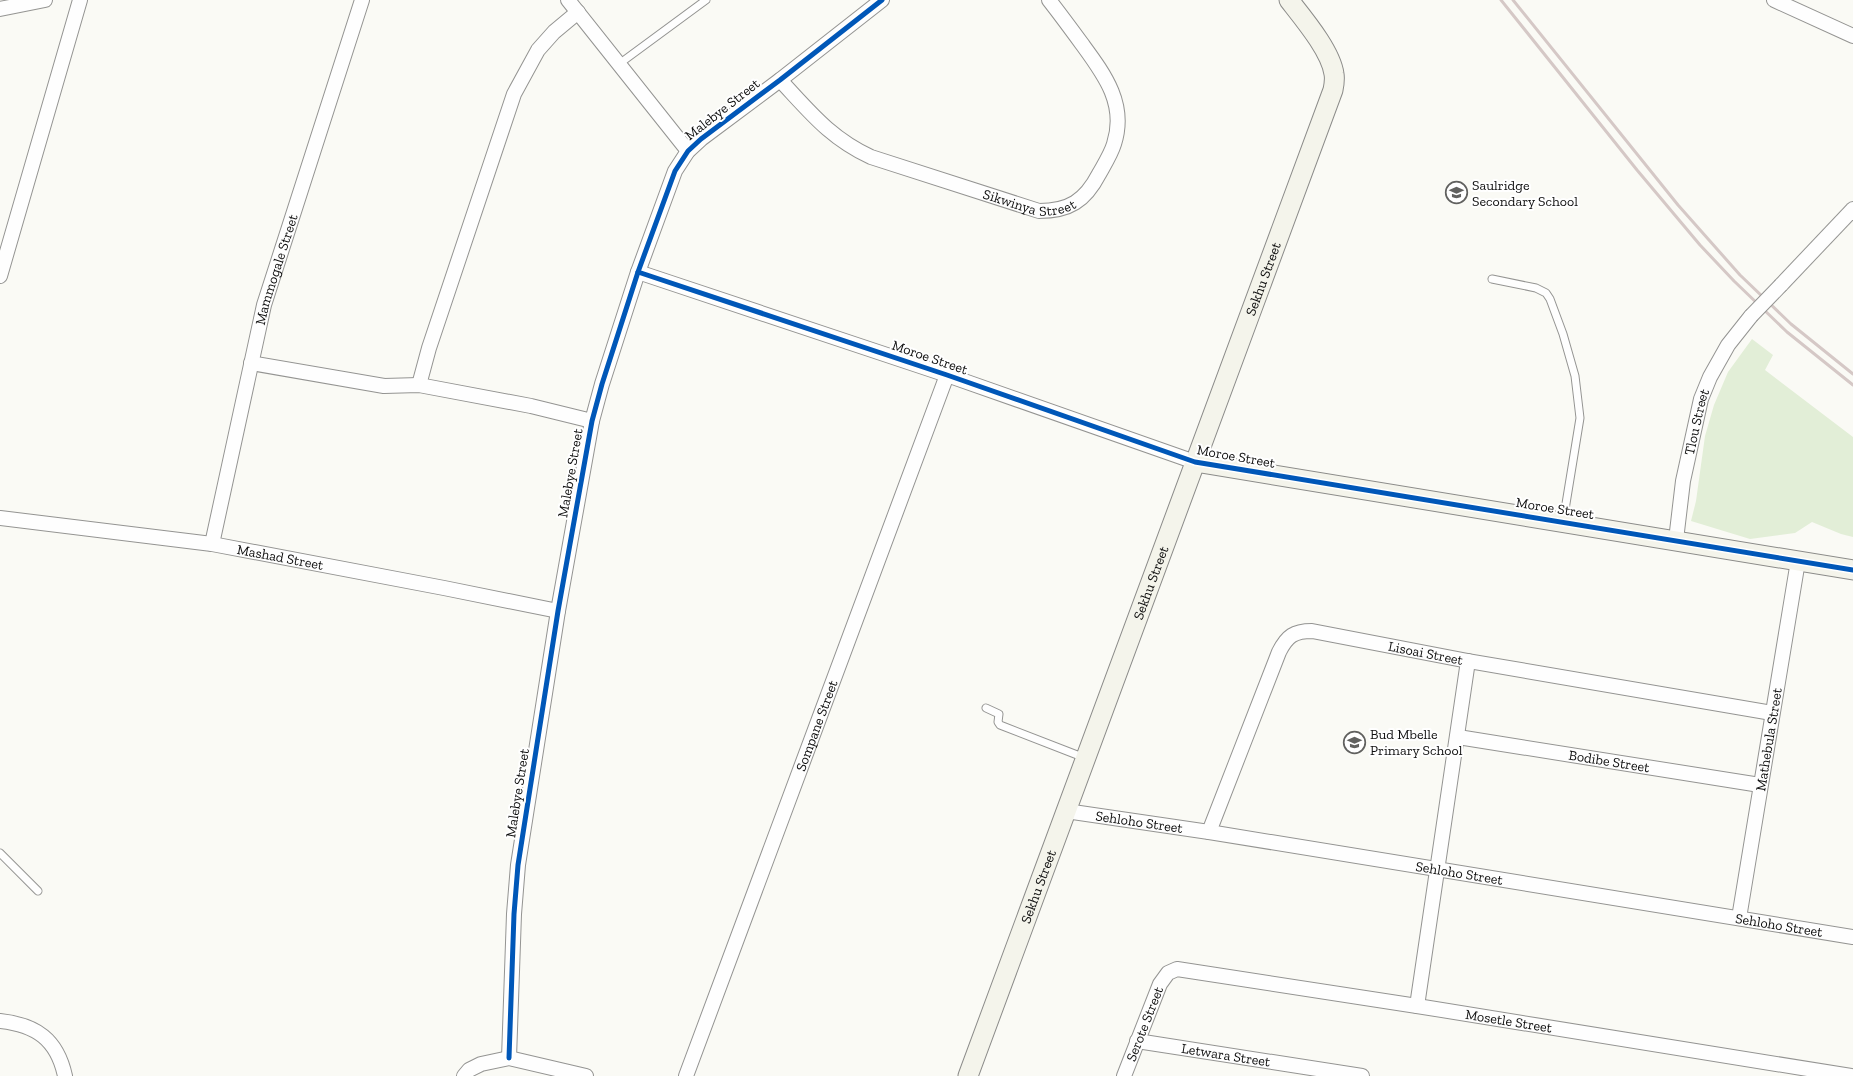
<svg xmlns="http://www.w3.org/2000/svg" width="1853" height="1076" font-family="'Zilla Slab',serif">
  <style>
    .park { fill: #e2eed7 }
    .lines { fill: none; stroke-linecap: round; stroke-linejoin: round }
    .lane-casing { stroke: #949492; stroke-width: 9 }
    .street-casing { stroke: #949492; stroke-width: 16 }
    .secondary-casing { stroke: #8b8b89; stroke-width: 21 }
    .lane { stroke: #fefefe; stroke-width: 7 }
    .street { stroke: #fefefe; stroke-width: 14 }
    .secondary { stroke: #f4f4eb; stroke-width: 19 }
    .rail { stroke: #d5c8c6; stroke-width: 3 }
    .street-bridge-casing { stroke: #949492; stroke-width: 16; stroke-linecap: butt }
    .street-bridge { stroke: #fefefe; stroke-width: 14 }
    .cycleway-casing { stroke: #fff; stroke-width: 8 }
    .cycleway { stroke: #0057b8; stroke-width: 5 }
    .labels { text-anchor: middle; stroke-width: 4; stroke-linejoin: round; paint-order: stroke }
    .street-label { font-size: 14px; fill: #0e0e0e; stroke: #fff }
    .poi-label { font-size: 14px; fill: #0e0e0e; stroke: #fff; text-anchor: start }
  </style>
  <rect width="100%" height="100%" fill="#fafaf5"/>
  <path class="park" d="M 1752,339 L 1773,355 L 1765,370 L 1853,437 L 1853,537 L 1841,534 L 1812,522 L 1795,533 L 1750,539 L 1691,521 L 1696,501 L 1705,436 L 1714,405 L 1728,372 Z"/>
  <g class="lines">
    <defs>
      <g id="lane">
        <path d="M 619,64 L 706,0"/>
        <path d="M 1492,279 L 1536,288 L 1546,293 L 1550,299 L 1563,334 L 1575,376 L 1580,418 L 1563,522"/>
        <path d="M 986,708 L 999,714 L 998,722 L 1000,725 L 1085,758"/>
        <path d="M 0,853 L 38,891"/>
      </g>
      <g id="street">
        <path d="M 568,0 L 688,151"/>
        <path d="M 1774,0 L 1853,36"/>
        <path d="M 0,9 L 45,0"/>
        <path id="s1" d="M 780,80 C 810,112 830,138 871,157 L 1039,211 C 1069,211 1085,201 1099,174 C 1104,165 1111,154 1114,144 C 1127,104 1104,74 1082,44 C 1071,29 1060,14 1049,0"/>
        <path d="M 638,272 L 947,375 L 1195,462"/>
        <path d="M 0,276 L 80,0"/>
        <path d="M 1781,285 L 1853,209"/>
        <path d="M 251,363 L 384,386 L 419,385 L 531,406 L 592,421"/>
        <path d="M 419,385 L 429,348 L 514,94 L 538,50 L 554,32 L 578,12"/>
        <path id="s2" d="M 0,518 L 212,544 L 444,588 L 558,611"/>
        <path id="s3" d="M 1676,540 L 1683,481 L 1701,399 L 1710,377 L 1728,345 L 1751,316"/>
        <path id="s4" d="M 212,544 L 264,305 L 362,0"/>
        <path id="s5" d="M 1458,737 L 1760,785"/>
        <path id="s6" d="M 1066,811 L 1209,832 L 1853,937"/>
        <path id="s7" d="M 1209,832 L 1279,652 C 1287,636 1294,631 1312,631 L 1468,661 L 1772,713"/>
        <path id="s8" d="M 1739,918 L 1798,561"/>
        <path d="M 1417,1006 L 1468,661"/>
        <path d="M 0,1021 C 36,1025 57,1039 65,1076"/>
        <path id="s9" d="M 1137,1041 L 1362,1076"/>
        <path d="M 509,1058 L 514,914 L 518,865 L 558,611 L 592,421 L 602,384 L 638,272 L 675,171 L 688,151 L 701,139 L 780,80 L 882,0"/>
        <path d="M 464,1076 L 469,1070 L 481,1064 L 509,1058 L 586,1076"/>
        <path id="s10" d="M 686,1076 L 947,375"/>
        <path id="s11" d="M 1124,1076 L 1160,984 L 1168,973 L 1177,969 L 1417,1006 L 1851,1076"/>
      </g>
      <g id="secondary">
        <path d="M 1195,462 L 1853,570"/>
        <path id="s12" d="M 968,1076 L 1333,90 C 1334,85 1335,79 1334,74 C 1331,51 1303,18 1289,0"/>
      </g>
    </defs>
    <use href="#lane" class="lane-casing"/>
    <use href="#street" class="street-casing"/>
    <use href="#secondary" class="secondary-casing"/>
    <use href="#lane" class="lane"/>
    <use href="#street" class="street"/>
    <use href="#secondary" class="secondary"/>
    <g class="rail">
      <path d="M 1501,0 L 1637,170 L 1700,245 L 1734,281 L 1787,332 L 1853,385"/>
      <path d="M 1513,0 L 1678,205 L 1740,275 L 1791,324 L 1853,374"/>
    </g>
    <defs>
      <path id="street-bridge" d="M 1751,316 L 1781,285"/>
    </defs>
    <use href="#street-bridge" class="street-bridge-casing"/>
    <use href="#street-bridge" class="street-bridge"/>
    <defs>
      <g id="cycleway">
        <path d="M 638,272 L 947,375 L 1195,462 L 1853,570"/>
        <path d="M 509,1058 L 514,914 L 518,865 L 558,611 L 592,421 L 602,384 L 638,272 L 675,171 L 688,151 L 701,139 L 780,80 L 882,0"/>
      </g>
    </defs>
    <use href="#cycleway" class="cycleway-casing"/>
    <use href="#cycleway" class="cycleway"/>
  </g>
  <defs>
    <symbol id="school-ring" viewBox="-11 -11 22 22"><circle r="9.5" fill="#fff" stroke="#61615f" stroke-width="1.5"/><path d="M0-5L7-2L0 1L-7-2ZM-4 1L0 2.5L4 1V4Q0 6-4 4Z" fill="#61615f"/></symbol>
  </defs>
  <g fill-rule="evenodd">
    <use href="#school-ring" x="1444" y="180" width="25" height="25"/>
    <use href="#school-ring" x="1342" y="730" width="25" height="25"/>
  </g>
  <g class="labels">
    <g class="street-label">
      <text transform="translate(722 109) rotate(-38)" y="5">Malebye Street</text>
      <text dy="5" stroke="none"><textPath href="#s1" startOffset="286">Sikwinya Street</textPath></text>
      <text dy="5" stroke="none"><textPath href="#s4" startOffset="282">Mammogale Street</textPath></text>
      <text dy="5" stroke="none"><textPath href="#s12" startOffset="850">Sekhu Street</textPath></text>
      <text transform="translate(930 357) rotate(19)" y="5">Moroe Street</text>
      <text dy="5" stroke="none"><textPath href="#s3" startOffset="120">Tlou Street</textPath></text>
      <text transform="translate(1236 456) rotate(10)" y="5">Moroe Street</text>
      <text transform="translate(570 473) rotate(-80)" y="5">Malebye Street</text>
      <text transform="translate(1555 508) rotate(9)" y="5">Moroe Street</text>
      <text dy="5" stroke="none"><textPath href="#s2" startOffset="283">Mashad Street</textPath></text>
      <text dy="5" stroke="none"><textPath href="#s12" startOffset="526">Sekhu Street</textPath></text>
      <text dy="5" stroke="none"><textPath href="#s7" startOffset="351">Lisoai Street</textPath></text>
      <text dy="5" stroke="none"><textPath href="#s10" startOffset="374">Sompane Street</textPath></text>
      <text dy="5" stroke="none"><textPath href="#s8" startOffset="181">Mathebula Street</textPath></text>
      <text dy="5" stroke="none"><textPath href="#s5" startOffset="153">Bodibe Street</textPath></text>
      <text transform="translate(517 793) rotate(-81)" y="5">Malebye Street</text>
      <text dy="5" stroke="none"><textPath href="#s6" startOffset="74">Sehloho Street</textPath></text>
      <text dy="5" stroke="none"><textPath href="#s6" startOffset="398">Sehloho Street</textPath></text>
      <text dy="5" stroke="none"><textPath href="#s12" startOffset="202">Sekhu Street</textPath></text>
      <text dy="5" stroke="none"><textPath href="#s6" startOffset="722">Sehloho Street</textPath></text>
      <text dy="5" stroke="none"><textPath href="#s11" startOffset="458">Mosetle Street</textPath></text>
      <text dy="5" stroke="none"><textPath href="#s11" startOffset="56">Serote Street</textPath></text>
      <text dy="5" stroke="none"><textPath href="#s9" startOffset="90">Letwara Street</textPath></text>
    </g>
    <g class="poi-label">
      <text x="1472" y="190">Saulridge<tspan x="1472" dy="16">Secondary School</tspan></text>
      <text x="1370" y="739">Bud Mbelle<tspan x="1370" dy="16">Primary School</tspan></text>
    </g>
  </g>
</svg>
